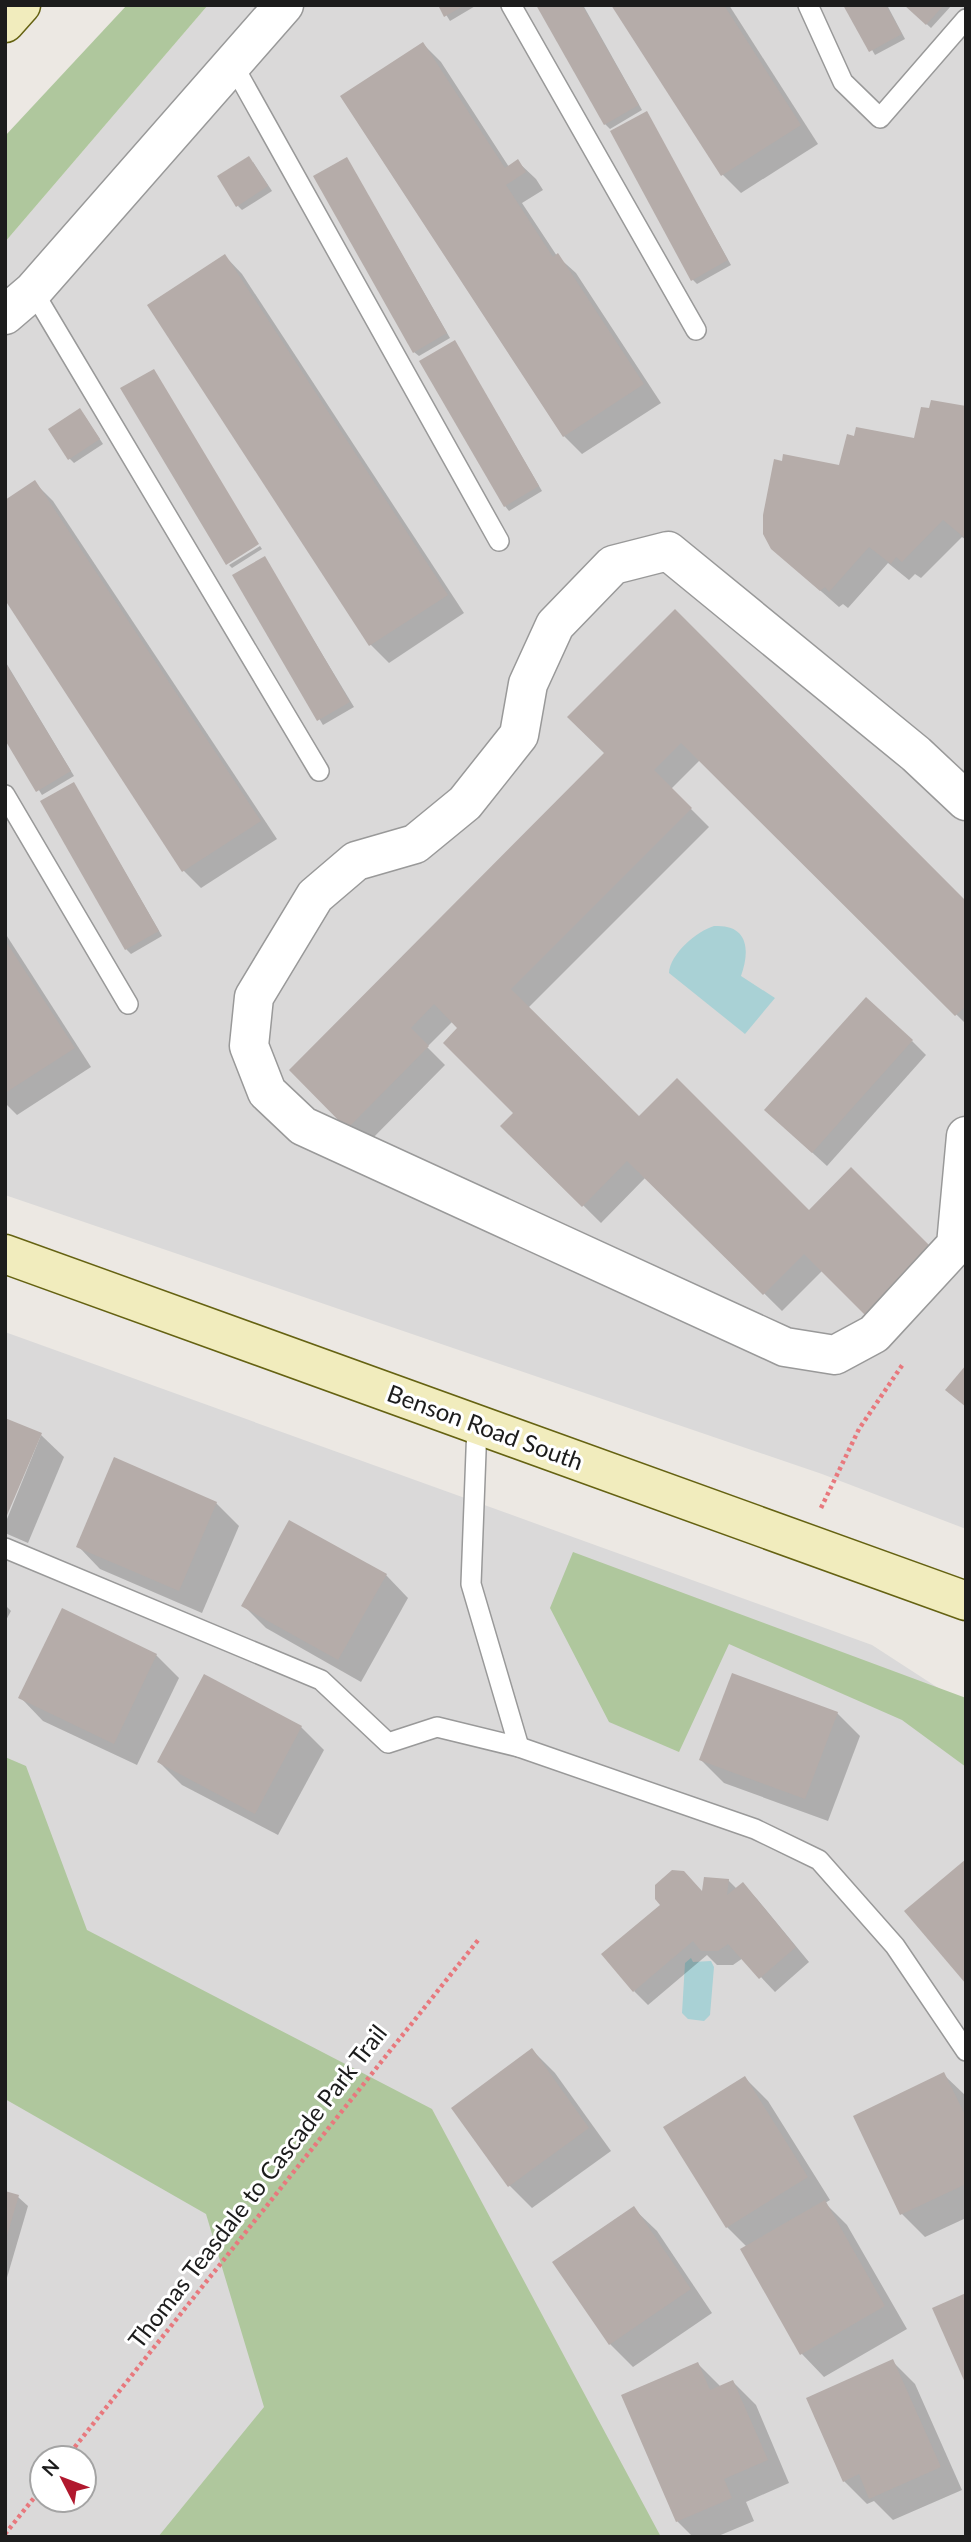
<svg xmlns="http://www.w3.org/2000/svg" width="971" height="2542" font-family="Lato,sans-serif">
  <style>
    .residential { fill: #dad9d9; fill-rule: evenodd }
    .forest { fill: #afc79d }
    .water { fill: #a9d1d5 }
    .shadow { fill: #0003 }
    .building { fill: #b5aca9 }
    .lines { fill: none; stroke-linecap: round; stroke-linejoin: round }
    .lane-casing { stroke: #999; stroke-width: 22 }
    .street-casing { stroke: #999; stroke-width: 41 }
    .secondary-casing { stroke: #656212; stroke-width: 41 }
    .path { stroke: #e8787d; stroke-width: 4.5; stroke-dasharray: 3.5 3.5; stroke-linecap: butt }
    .lane { stroke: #fff; stroke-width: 19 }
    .street { stroke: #fff; stroke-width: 38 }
    .secondary { stroke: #f1ecbd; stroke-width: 38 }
    .labels { text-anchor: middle; stroke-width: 6; stroke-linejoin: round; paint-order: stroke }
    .street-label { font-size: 24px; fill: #1c1c1c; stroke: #fff }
  </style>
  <rect width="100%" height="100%" fill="#ece8e3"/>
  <g class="residential">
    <path d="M 208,5 L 966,5 L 966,1529 L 822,1474 L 5,1195 L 5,242 Z"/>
    <path d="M 5,1332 L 872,1645 L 966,1706 L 966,2537 L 5,2537 ZM 42,2458 L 84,2458 L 84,2500 L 42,2500 Z"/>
  </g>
  <g class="forest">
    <path d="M 127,5 L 208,5 L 5,242 L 5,136 Z"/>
    <path d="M 573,1552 L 966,1698 L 966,1767 L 902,1720 L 729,1644 L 679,1752 L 609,1722 L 550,1608 Z"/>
    <path d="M 5,1757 L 26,1766 L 87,1930 L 432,2109 L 661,2537 L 158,2537 L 264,2407 L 206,2214 L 5,2099 Z"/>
  </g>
  <g class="water">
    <path d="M 714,926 C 749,924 750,951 741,976 L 775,998 L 745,1034 L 669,973 C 670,954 697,931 714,926 Z"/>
    <path d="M 691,1958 L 693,1962 L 711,1961 L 714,1967 L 710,2015 L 704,2021 L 688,2019 L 682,2013 L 685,1963 Z"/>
  </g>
  <g class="shadow">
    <path d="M 440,5 L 477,5 L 450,21 Z"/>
    <path d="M 538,5 L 583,5 L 642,110 L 610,129 L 605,124 Z"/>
    <path d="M 614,5 L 729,5 L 818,144 L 741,193 L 723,175 Z"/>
    <path d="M 846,5 L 887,5 L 905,39 L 875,55 Z"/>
    <path d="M 906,5 L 952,5 L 931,28 Z"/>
    <path d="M 423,44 L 441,62 L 509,167 L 518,162 L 536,179 L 543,190 L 522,203 L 557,256 L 576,273 L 661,403 L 582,454 L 564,436 L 343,97 Z"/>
    <path d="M 646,113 L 731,265 L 697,284 L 693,280 Z"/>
    <path d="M 347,159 L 450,338 L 419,356 L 414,352 Z"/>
    <path d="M 253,162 L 272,191 L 242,210 L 238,206 Z"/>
    <path d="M 225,256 L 242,274 L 464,613 L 389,663 L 371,645 L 149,306 Z"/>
    <path d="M 455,342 L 542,491 L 509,511 L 505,506 Z"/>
    <path d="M 966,408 L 966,540 L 962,537 L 921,578 L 915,574 L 909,580 L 888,563 L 848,608 L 843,604 L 839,607 L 772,548 L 841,468 L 915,440 Z"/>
    <path d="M 84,415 L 103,444 L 74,463 L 69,458 Z"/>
    <path d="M 35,483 L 53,501 L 277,839 L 201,888 L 183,870 Z"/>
    <path d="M 260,546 L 262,549 L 232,568 L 229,565 Z"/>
    <path d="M 264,558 L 354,707 L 323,725 L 234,576 Z"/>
    <path d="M 675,611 L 966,903 L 966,1024 L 700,760 L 671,789 L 709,827 L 528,1008 L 639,1119 L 677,1081 L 823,1270 L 782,1311 L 646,1177 L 601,1223 L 503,1126 L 515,1113 L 453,1021 L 427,1047 L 445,1065 L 366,1145 L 291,1070 L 606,753 Z"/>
    <path d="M 5,661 L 74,776 L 42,795 L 5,736 Z"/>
    <path d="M 74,784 L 162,936 L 131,954 L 126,949 Z"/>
    <path d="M 5,933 L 91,1067 L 17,1115 L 5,1103 Z"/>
    <path d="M 912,1041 L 926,1055 L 827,1166 L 781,1124 Z"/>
    <path d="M 41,1435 L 64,1457 L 28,1543 L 5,1533 L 5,1524 Z"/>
    <path d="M 216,1503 L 239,1526 L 202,1613 L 100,1569 L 78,1546 Z"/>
    <path d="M 386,1575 L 408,1598 L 361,1682 L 266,1628 L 243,1605 Z"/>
    <path d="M 5,1605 L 11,1611 L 5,1622 Z"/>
    <path d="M 156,1655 L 179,1678 L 137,1765 L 43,1721 L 21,1698 Z"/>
    <path d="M 837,1713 L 860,1736 L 828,1821 L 724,1783 L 701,1760 Z"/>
    <path d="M 301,1727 L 324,1750 L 278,1835 L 182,1785 L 159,1762 Z"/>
    <path d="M 728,1880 L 737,1889 L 743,1885 L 757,1899 L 809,1962 L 775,1992 L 743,1958 L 733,1965 L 717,1965 L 707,1955 L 648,2005 L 634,1991 L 703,1893 Z"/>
    <path d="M 532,2050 L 555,2073 L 611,2151 L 532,2208 L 509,2185 Z"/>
    <path d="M 944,2075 L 966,2096 L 966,2218 L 925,2237 L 902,2214 L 856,2117 Z"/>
    <path d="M 745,2078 L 768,2101 L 830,2200 L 825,2203 L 847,2225 L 907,2329 L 824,2377 L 802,2354 L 747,2247 L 727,2227 Z"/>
    <path d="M 5,2193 L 18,2197 L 28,2206 L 6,2281 Z"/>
    <path d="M 634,2209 L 657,2231 L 712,2313 L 633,2367 L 610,2344 Z"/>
    <path d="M 892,2361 L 915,2384 L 962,2490 L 893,2520 L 874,2501 L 867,2504 L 844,2481 Z"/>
    <path d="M 698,2364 L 721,2387 L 733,2382 L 756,2405 L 789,2483 L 746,2502 L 754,2521 L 716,2537 L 693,2537 L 677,2521 Z"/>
  </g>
  <g class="building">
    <path d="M 438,5 L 465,5 L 444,17 Z"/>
    <path d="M 536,5 L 582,5 L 639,105 L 604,125 Z"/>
    <path d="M 611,5 L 724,5 L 801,125 L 721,176 Z"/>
    <path d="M 843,5 L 886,5 L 902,34 L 869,52 Z"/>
    <path d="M 904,5 L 944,5 L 926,25 Z"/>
    <path d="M 423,42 L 505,168 L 518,159 L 526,172 L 506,185 L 553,257 L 558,253 L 644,384 L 563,437 L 340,96 Z"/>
    <path d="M 647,111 L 728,260 L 691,281 L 610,131 Z"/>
    <path d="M 249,156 L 268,186 L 236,207 L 217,176 Z"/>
    <path d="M 347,157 L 447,333 L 413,353 L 313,176 Z"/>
    <path d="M 225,254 L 448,595 L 369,646 L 147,305 Z"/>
    <path d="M 455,340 L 539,486 L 504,507 L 419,361 Z"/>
    <path d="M 154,369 L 259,544 L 226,565 L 120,388 Z"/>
    <path d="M 931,400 L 966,406 L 966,539 L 943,520 L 902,562 L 896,557 L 891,564 L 869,547 L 829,592 L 825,587 L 820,591 L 771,549 L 763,534 L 763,515 L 774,459 L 782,461 L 783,454 L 839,465 L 847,434 L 854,436 L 856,427 L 914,438 L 921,407 L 929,408 Z"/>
    <path d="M 80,408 L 100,439 L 68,460 L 48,429 Z"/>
    <path d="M 35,480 L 261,821 L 182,872 L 5,600 L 5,500 Z"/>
    <path d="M 265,556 L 350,702 L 317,721 L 232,575 Z"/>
    <path d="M 675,609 L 966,901 L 966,1006 L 955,1016 L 681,743 L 654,770 L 692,808 L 511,989 L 639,1116 L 677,1078 L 809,1210 L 851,1167 L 936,1252 L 869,1319 L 804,1254 L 763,1295 L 627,1161 L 582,1207 L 500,1126 L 513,1113 L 443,1043 L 457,1028 L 434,1004 L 411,1028 L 429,1046 L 347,1129 L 289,1070 L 604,753 L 567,717 Z"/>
    <path d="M 5,662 L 71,771 L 36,792 L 5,740 Z"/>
    <path d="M 74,782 L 159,931 L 125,950 L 40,801 Z"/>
    <path d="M 5,940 L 75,1048 L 5,1093 Z"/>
    <path d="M 866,997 L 913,1040 L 812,1153 L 764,1110 Z"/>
    <path d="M 966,1365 L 966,1407 L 945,1390 Z"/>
    <path d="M 5,1418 L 42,1433 L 5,1520 Z"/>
    <path d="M 114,1457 L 217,1502 L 179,1591 L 76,1547 Z"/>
    <path d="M 289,1520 L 387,1574 L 338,1660 L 241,1606 Z"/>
    <path d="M 62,1608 L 157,1654 L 114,1744 L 18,1698 Z"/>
    <path d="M 732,1673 L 838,1712 L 805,1799 L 699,1760 Z"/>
    <path d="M 204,1674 L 302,1726 L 255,1814 L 157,1762 Z"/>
    <path d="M 966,1859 L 966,1984 L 904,1911 Z"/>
    <path d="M 672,1870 L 684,1871 L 702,1891 L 704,1877 L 729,1879 L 727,1895 L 743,1882 L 796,1947 L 759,1979 L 728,1944 L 718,1951 L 701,1951 L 693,1941 L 633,1992 L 601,1954 L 660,1905 L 655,1899 L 655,1885 Z"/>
    <path d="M 532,2048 L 589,2128 L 508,2187 L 451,2108 Z"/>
    <path d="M 944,2072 L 966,2117 L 966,2184 L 900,2215 L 853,2116 Z"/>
    <path d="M 745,2076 L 808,2177 L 726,2228 L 663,2127 Z"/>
    <path d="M 5,2191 L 19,2195 L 6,2239 L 5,2239 Z"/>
    <path d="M 825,2200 L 885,2306 L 800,2355 L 740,2249 Z"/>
    <path d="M 634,2206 L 691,2289 L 609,2345 L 552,2262 Z"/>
    <path d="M 966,2293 L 966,2385 L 932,2308 Z"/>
    <path d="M 893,2359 L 941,2467 L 869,2499 L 859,2474 L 843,2482 L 806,2398 Z"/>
    <path d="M 698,2362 L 710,2390 L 733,2380 L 768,2460 L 724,2479 L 732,2498 L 676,2522 L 621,2395 Z"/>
  </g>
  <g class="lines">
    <defs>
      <g id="lane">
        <path d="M 511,5 L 696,330"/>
        <path d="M 808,5 L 843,82 L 880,118 L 966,19"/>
        <path d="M 232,63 L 499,541"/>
        <path d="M 33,291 L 319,771"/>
        <path d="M 5,795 L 128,1004"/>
        <path d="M 477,1425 L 471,1584 L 519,1747"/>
        <path d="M 5,1548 L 321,1680 L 388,1743 L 437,1727 L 519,1747 L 755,1829 L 819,1860 L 895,1946 L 966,2051"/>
      </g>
      <g id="street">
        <path d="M 5,315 L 33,291 L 284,5"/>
        <path d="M 966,801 L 916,754 L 668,551 L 613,565 L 555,625 L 528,684 L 519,735 L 465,803 L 415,844 L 356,861 L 315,896 L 254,997 L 249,1046 L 267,1092 L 303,1126 L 785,1347 L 835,1355 L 874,1334 L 956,1245 L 966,1136"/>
      </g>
      <g id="secondary">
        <path d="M 5,23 L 21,5"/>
        <path d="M 5,1254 L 966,1601"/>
      </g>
    </defs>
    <use href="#lane" class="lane-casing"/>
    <use href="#street" class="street-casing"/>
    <use href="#secondary" class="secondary-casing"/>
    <g class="path">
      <path d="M 821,1508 L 859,1429 L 903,1364"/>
      <path d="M 66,2458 L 479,1939"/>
      <path d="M 5,2534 L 42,2488"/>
    </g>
    <use href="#lane" class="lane"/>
    <use href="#street" class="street"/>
    <use href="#secondary" class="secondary"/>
  </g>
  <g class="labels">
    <g class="street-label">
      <text transform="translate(485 1428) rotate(20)" y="8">Benson Road South</text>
      <text transform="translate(258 2187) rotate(-52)" y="8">Thomas Teasdale to Cascade Park Trail</text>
    </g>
  </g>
  <rect width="971" height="2542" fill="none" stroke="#1c1c1c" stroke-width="14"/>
  <g transform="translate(63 2479) rotate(312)"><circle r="33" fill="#ffffff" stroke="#a4a4a4" stroke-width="2"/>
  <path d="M0-5L12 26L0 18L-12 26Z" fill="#b1182e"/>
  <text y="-10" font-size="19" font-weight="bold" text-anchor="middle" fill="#1c1c1c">N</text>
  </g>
</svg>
